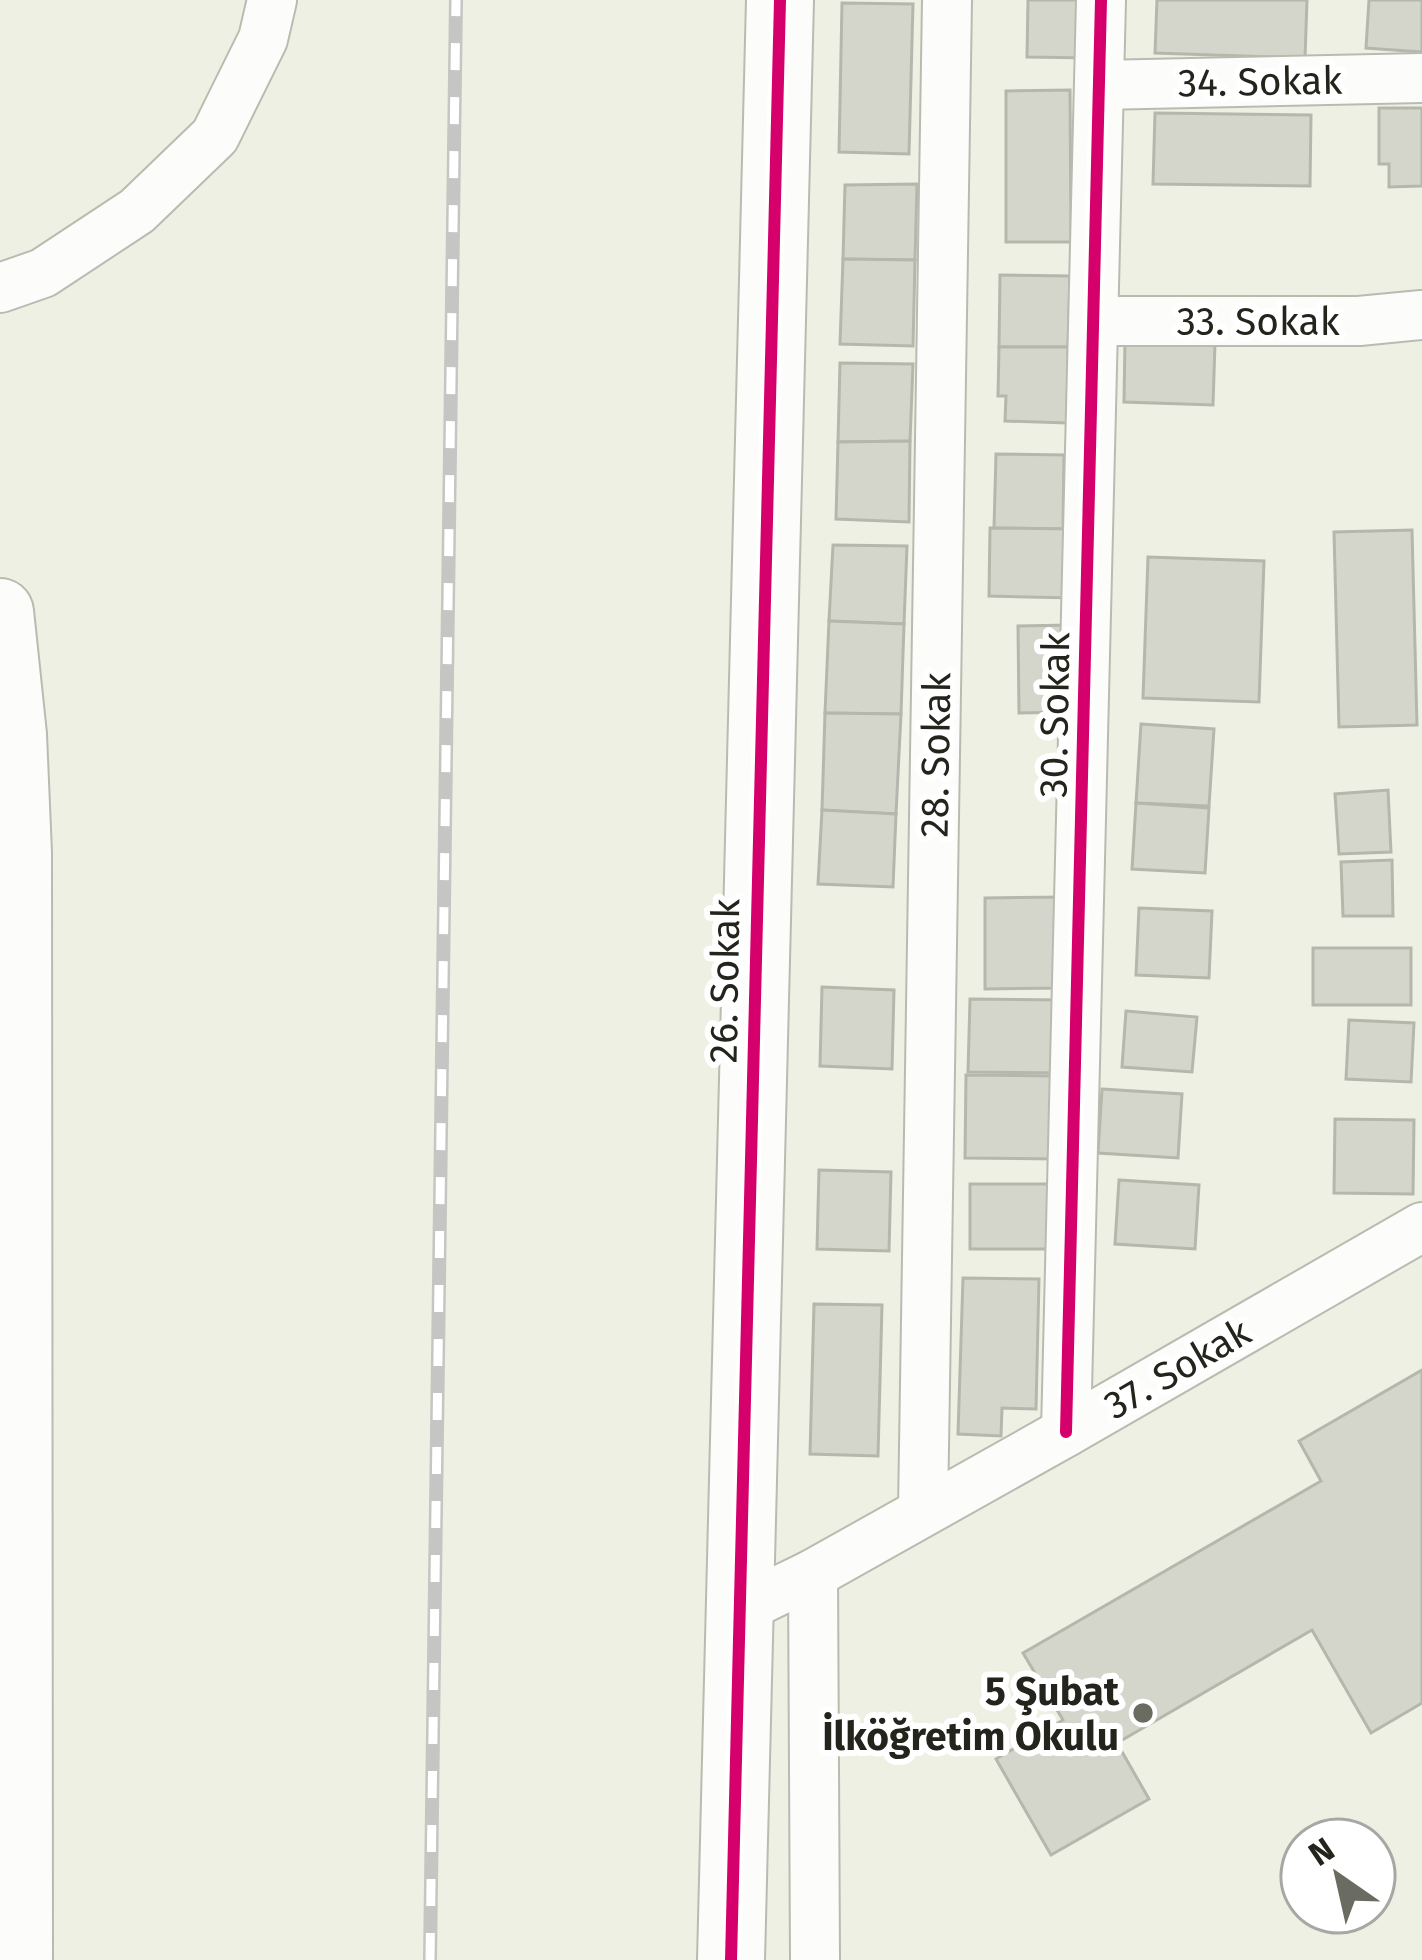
<svg xmlns="http://www.w3.org/2000/svg" width="1422" height="1960" font-family="'Fira Sans',sans-serif">
  <style>
    .building { fill: #d4d6cc; stroke: #b5b7ac; stroke-width: 3 }
    .lines { fill: none; stroke-linecap: round; stroke-linejoin: round }
    .street-casing { stroke: #b9bbb1; stroke-width: 52 }
    .secondary-casing { stroke: #b9bbb1; stroke-width: 70 }
    .street { stroke: #fcfdfb; stroke-width: 48 }
    .secondary { stroke: #fcfdfb; stroke-width: 66 }
    .rail-casing { stroke: #c5c6c3; stroke-width: 14 }
    .rail { stroke: #fff; stroke-width: 9; stroke-dasharray: 27; stroke-linecap: butt }
    .cycleway-casing { stroke: #fff; stroke-width: 20 }
    .cycleway { stroke: #d6006c; stroke-width: 12 }
    .poi-dot { fill: #6a6c62; stroke: #fff; stroke-width: 4.5 }
    .labels { text-anchor: middle; stroke-width: 12; stroke-linejoin: round; paint-order: stroke }
    .street-label { font-size: 39px; fill: #23251c; stroke: #fff }
    .poi-label { font-size: 39px; font-weight: bold; fill: #23251c; stroke: #fff; text-anchor: end }
  </style>
  <rect width="100%" height="100%" fill="#eef0e3"/>
  <g class="building">
    <path d="M 1028,0 L 1091,0 L 1090,58 L 1027,57 Z"/>
    <path d="M 1157,0 L 1307,0 L 1305,58 L 1155,53 Z"/>
    <path d="M 1369,0 L 1422,0 L 1422,52 L 1366,48 Z"/>
    <path d="M 842,3 L 913,4 L 909,154 L 839,152 Z"/>
    <path d="M 1070,90 L 1071,242 L 1006,242 L 1006,91 Z"/>
    <path d="M 1379,108 L 1422,108 L 1422,186 L 1389,187 L 1389,164 L 1379,164 Z"/>
    <path d="M 1155,113 L 1311,115 L 1310,186 L 1153,184 Z"/>
    <path d="M 917,184 L 915,260 L 843,259 L 845,185 Z"/>
    <path d="M 843,259 L 915,260 L 913,346 L 840,344 Z"/>
    <path d="M 1000,275 L 1070,276 L 1068,347 L 999,347 Z"/>
    <path d="M 1125,340 L 1215,343 L 1213,405 L 1124,402 Z"/>
    <path d="M 999,347 L 1068,347 L 1067,423 L 1005,421 L 1006,396 L 998,396 Z"/>
    <path d="M 840,363 L 913,364 L 910,441 L 838,442 Z"/>
    <path d="M 910,441 L 909,522 L 836,519 L 838,442 Z"/>
    <path d="M 996,454 L 1064,455 L 1063,529 L 994,528 Z"/>
    <path d="M 990,528 L 1076,529 L 1075,598 L 989,596 Z"/>
    <path d="M 1412,530 L 1417,725 L 1339,727 L 1334,532 Z"/>
    <path d="M 833,545 L 907,546 L 904,624 L 829,621 Z"/>
    <path d="M 1148,557 L 1264,561 L 1259,702 L 1143,698 Z"/>
    <path d="M 829,621 L 904,624 L 901,714 L 825,713 Z"/>
    <path d="M 1070,625 L 1072,712 L 1019,713 L 1018,626 Z"/>
    <path d="M 825,713 L 901,714 L 896,814 L 822,810 Z"/>
    <path d="M 1141,724 L 1214,729 L 1209,806 L 1136,803 Z"/>
    <path d="M 1388,790 L 1391,852 L 1339,854 L 1335,794 Z"/>
    <path d="M 1136,803 L 1209,808 L 1205,873 L 1132,869 Z"/>
    <path d="M 822,810 L 896,814 L 893,887 L 818,884 Z"/>
    <path d="M 1392,860 L 1393,916 L 1343,916 L 1341,862 Z"/>
    <path d="M 1066,897 L 1066,988 L 985,989 L 985,898 Z"/>
    <path d="M 1139,908 L 1212,911 L 1209,978 L 1136,975 Z"/>
    <rect x="1313" y="948" width="98" height="57"/>
    <path d="M 822,987 L 894,990 L 892,1069 L 820,1066 Z"/>
    <path d="M 970,999 L 1061,1000 L 1059,1073 L 968,1072 Z"/>
    <path d="M 1126,1011 L 1197,1017 L 1192,1072 L 1122,1067 Z"/>
    <path d="M 1349,1020 L 1414,1023 L 1411,1082 L 1346,1079 Z"/>
    <path d="M 966,1075 L 1059,1076 L 1058,1159 L 965,1158 Z"/>
    <path d="M 1102,1089 L 1182,1094 L 1178,1158 L 1098,1153 Z"/>
    <path d="M 1335,1119 L 1414,1120 L 1413,1194 L 1334,1193 Z"/>
    <path d="M 819,1170 L 891,1172 L 889,1251 L 817,1249 Z"/>
    <path d="M 1119,1180 L 1199,1185 L 1195,1249 L 1115,1244 Z"/>
    <rect x="970" y="1184" width="83" height="65"/>
    <path d="M 963,1278 L 1039,1279 L 1036,1409 L 1002,1408 L 1001,1436 L 958,1434 Z"/>
    <path d="M 814,1304 L 882,1305 L 878,1456 L 810,1454 Z"/>
    <path d="M 1422,1370 L 1422,1703 L 1371,1733 L 1312,1630 L 1117,1743 L 1149,1799 L 1051,1855 L 996,1759 L 1063,1720 L 1023,1653 L 1321,1481 L 1299,1441 Z"/>
  </g>
  <g class="lines">
    <defs>
      <g id="street">
        <path d="M 1099,85 L 1422,78"/>
        <path d="M 0,288 L 43,273 L 137,211 L 215,136 L 263,39 L 272,0"/>
        <path d="M 1094,321 L 1359,321 L 1422,315"/>
        <path d="M 1066,1432 L 1101,0"/>
        <path d="M 923,1510 L 947,0"/>
        <path d="M 813,1574 L 815,1960"/>
        <path d="M 741,1609 L 813,1574 L 1066,1432 L 1422,1227"/>
      </g>
      <g id="secondary">
        <path d="M 0,612 L 13,735 L 18,853 L 19,1960"/>
        <path d="M 731,1960 L 780,0"/>
      </g>
    </defs>
    <use href="#street" class="street-casing"/>
    <use href="#secondary" class="secondary-casing"/>
    <use href="#street" class="street"/>
    <use href="#secondary" class="secondary"/>
    <defs>
      <path id="rail" d="M 430,1960 L 456,0"/>
    </defs>
    <use href="#rail" class="rail-casing"/>
    <use href="#rail" class="rail"/>
    <defs>
      <g id="cycleway">
        <path d="M 1066,1432 L 1101,0"/>
        <path d="M 731,1960 L 780,0"/>
      </g>
    </defs>
    <use href="#cycleway" class="cycleway-casing"/>
    <use href="#cycleway" class="cycleway"/>
  </g>
  <circle class="poi-dot" cx="1143" cy="1713" r="12"/>
  <g class="labels">
    <g class="street-label">
      <text transform="translate(1260 81) rotate(-1)" y="14">34. Sokak</text>
      <text x="1258" y="335">33. Sokak</text>
      <text transform="translate(1054 715) rotate(-89)" y="14">30. Sokak</text>
      <text transform="translate(935 755) rotate(-89)" y="14">28. Sokak</text>
      <text transform="translate(724 981) rotate(-89)" y="14">26. Sokak</text>
      <text transform="translate(1177 1368) rotate(-30)" y="14">37. Sokak</text>
    </g>
    <g class="poi-label">
      <text x="1119" y="1705">5 Şubat<tspan x="1119" dy="45">İlköğretim Okulu</tspan></text>
    </g>
  </g>
  <g transform="translate(1338 1876) rotate(326)"><circle r="57" fill="#ffffff" stroke="#a7a8a4" stroke-width="3"/>
  <path d="M0-9L21 45L0 30L-21 45Z" fill="#6a6c62"/>
  <text y="-18" font-size="33" font-weight="bold" text-anchor="middle" fill="#23251c">N</text>
  </g>
</svg>
